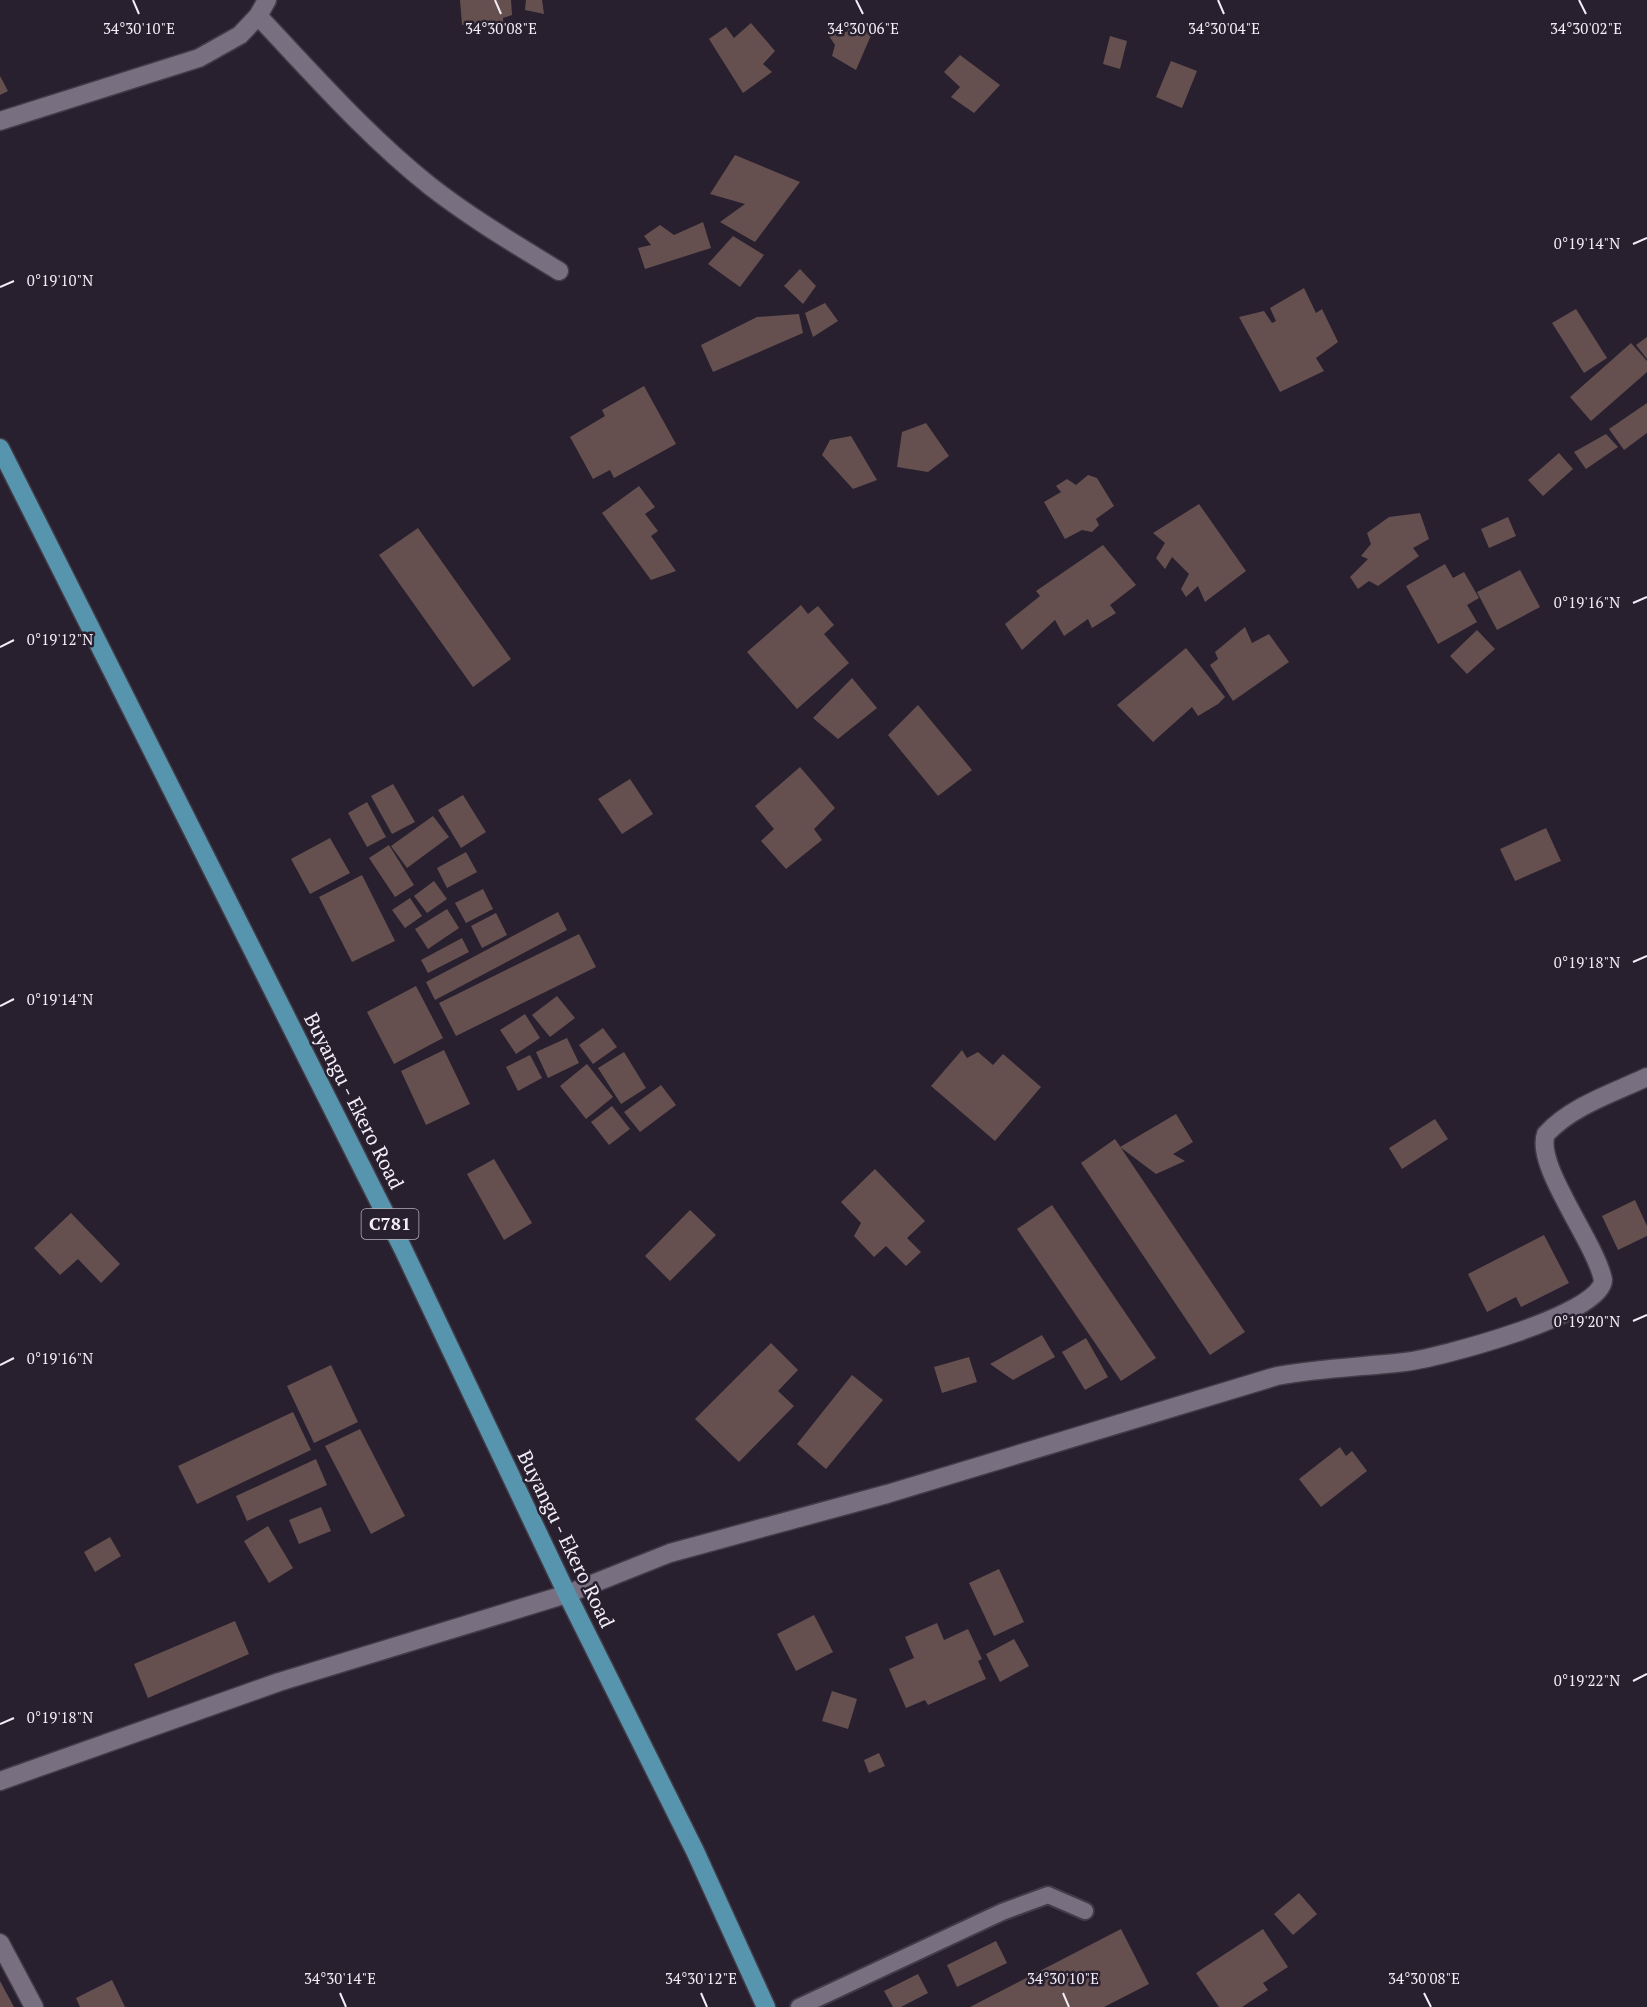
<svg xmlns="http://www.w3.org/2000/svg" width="1647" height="2007" font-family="'PT Serif',serif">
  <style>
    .building { fill: #65504f }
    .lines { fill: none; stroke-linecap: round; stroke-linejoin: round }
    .lane-casing { stroke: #423b48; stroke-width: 20 }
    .street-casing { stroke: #423b48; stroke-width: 21 }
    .primary-casing { stroke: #423b48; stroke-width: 21 }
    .lane { stroke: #786f80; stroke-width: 16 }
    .street { stroke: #786f80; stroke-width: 18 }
    .primary { stroke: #5794ad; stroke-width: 18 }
    .ticks { fill: none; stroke: #f2edf7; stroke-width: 2 }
    .labels { text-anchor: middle; stroke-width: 5; stroke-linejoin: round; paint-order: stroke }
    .shield { fill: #28202e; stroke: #b5b0bb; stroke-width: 1.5 }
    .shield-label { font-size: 18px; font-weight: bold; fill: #f2edf7 }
    .street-label { font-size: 20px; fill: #f2edf7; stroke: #28202e }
    .ticks-label { font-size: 15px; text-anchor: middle; fill: #f2edf7; stroke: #28202e; stroke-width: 5; stroke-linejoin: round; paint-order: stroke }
  </style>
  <rect width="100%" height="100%" fill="#28202e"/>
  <g class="building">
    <path d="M 460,0 L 511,0 L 512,15 L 503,18 L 504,33 L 478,24 L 462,25 Z"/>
    <path d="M 526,0 L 542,0 L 544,14 L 525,10 Z"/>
    <path d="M 751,23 L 775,51 L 763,64 L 772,72 L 743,93 L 709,39 L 726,27 L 734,38 Z"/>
    <path d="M 851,23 L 872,33 L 856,70 L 832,56 L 835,45 L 829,36 L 832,29 L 847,32 Z"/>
    <path d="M 1110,36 L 1127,41 L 1120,69 L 1103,64 Z"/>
    <path d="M 960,55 L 1000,85 L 974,113 L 951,97 L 960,87 L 944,72 Z"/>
    <path d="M 1171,61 L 1197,71 L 1182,108 L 1156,97 Z"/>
    <path d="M 0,76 L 8,91 L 0,95 Z"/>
    <path d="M 735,155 L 800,182 L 755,242 L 720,222 L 745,204 L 710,194 Z"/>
    <path d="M 703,222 L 711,248 L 645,269 L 638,248 L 651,245 L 644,236 L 660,225 L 674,235 Z"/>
    <path d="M 733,236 L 764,255 L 740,287 L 708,264 Z"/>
    <path d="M 800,269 L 816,286 L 803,304 L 784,286 Z"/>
    <path d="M 1304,288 L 1316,313 L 1322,309 L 1338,342 L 1316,358 L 1324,371 L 1280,392 L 1239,317 L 1264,311 L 1272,323 L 1276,321 L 1270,308 Z"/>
    <path d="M 825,303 L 838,321 L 813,337 L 805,313 Z"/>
    <path d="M 1576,309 L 1607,358 L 1584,373 L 1552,323 Z"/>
    <path d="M 799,314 L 803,333 L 713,372 L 701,345 L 757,317 Z"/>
    <path d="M 1647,337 L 1647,359 L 1636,345 Z"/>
    <path d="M 1631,343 L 1647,361 L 1647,372 L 1591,421 L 1570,397 Z"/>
    <path d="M 644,386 L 676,444 L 614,478 L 610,470 L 593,479 L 570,437 L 605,416 L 602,410 Z"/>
    <path d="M 1647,403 L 1647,433 L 1624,450 L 1609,429 Z"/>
    <path d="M 926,423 L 949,456 L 928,472 L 897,467 L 902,432 Z"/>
    <path d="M 1606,434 L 1618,447 L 1586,469 L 1574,452 Z"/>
    <path d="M 851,436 L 877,480 L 853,489 L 822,455 L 830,440 Z"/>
    <path d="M 1559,453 L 1573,469 L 1543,496 L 1528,480 Z"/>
    <path d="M 1088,475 L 1097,478 L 1114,506 L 1096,519 L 1099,525 L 1092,532 L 1082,530 L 1065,539 L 1044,502 L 1061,492 L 1056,486 L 1067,479 L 1076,485 Z"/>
    <path d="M 639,486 L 655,507 L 645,514 L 658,531 L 651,536 L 676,571 L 651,580 L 602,513 Z"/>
    <path d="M 1199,504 L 1246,571 L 1205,602 L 1198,586 L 1186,597 L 1181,589 L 1189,574 L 1172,557 L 1165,569 L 1156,558 L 1165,543 L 1153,533 Z"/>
    <path d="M 1420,513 L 1429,539 L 1413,548 L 1419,556 L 1378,586 L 1369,581 L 1358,589 L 1350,577 L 1368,559 L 1361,556 L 1371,544 L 1367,533 L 1389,517 Z"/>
    <path d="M 1508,517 L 1516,536 L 1489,548 L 1481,529 Z"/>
    <path d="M 418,528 L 511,659 L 473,687 L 379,555 Z"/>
    <path d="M 1103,545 L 1136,585 L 1110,605 L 1116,613 L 1092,628 L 1088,619 L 1064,636 L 1055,620 L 1022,650 L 1005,624 L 1040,596 L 1036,591 Z"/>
    <path d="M 1445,564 L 1453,578 L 1464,572 L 1479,598 L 1467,605 L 1477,622 L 1438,644 L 1406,586 Z"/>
    <path d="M 1520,570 L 1540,607 L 1497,630 L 1477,592 Z"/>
    <path d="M 801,605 L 808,614 L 818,606 L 834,625 L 824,634 L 849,663 L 797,709 L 747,652 Z"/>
    <path d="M 1245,627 L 1252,643 L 1269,634 L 1289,662 L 1233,701 L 1210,665 L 1218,659 L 1215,652 Z"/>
    <path d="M 1477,630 L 1495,649 L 1467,674 L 1450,656 Z"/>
    <path d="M 1186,648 L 1225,697 L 1218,704 L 1198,716 L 1192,707 L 1153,742 L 1117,705 Z"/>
    <path d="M 852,678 L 877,708 L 838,739 L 813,718 Z"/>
    <path d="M 918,705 L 972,770 L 938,796 L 888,735 Z"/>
    <path d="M 800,767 L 835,808 L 814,829 L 822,840 L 786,869 L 761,841 L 774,829 L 755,806 Z"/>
    <path d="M 630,779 L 653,814 L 622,834 L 598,799 Z"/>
    <path d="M 393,784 L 415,822 L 392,834 L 371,796 Z"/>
    <path d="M 463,795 L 486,832 L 461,848 L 438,810 Z"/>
    <path d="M 367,802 L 386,837 L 367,847 L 348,813 Z"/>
    <path d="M 433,816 L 449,837 L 407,868 L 391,846 Z"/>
    <path d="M 1546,828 L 1561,861 L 1515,881 L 1500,849 Z"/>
    <path d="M 330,838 L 350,873 L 310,894 L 291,859 Z"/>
    <path d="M 389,845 L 414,885 L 395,897 L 369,858 Z"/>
    <path d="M 466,852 L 477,872 L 447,888 L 437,868 Z"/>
    <path d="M 362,875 L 395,941 L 352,962 L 319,897 Z"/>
    <path d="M 434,881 L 447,899 L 427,913 L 414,896 Z"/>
    <path d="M 483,889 L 493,909 L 466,923 L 455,903 Z"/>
    <path d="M 410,898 L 422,916 L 405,928 L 392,910 Z"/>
    <path d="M 447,909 L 459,928 L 428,949 L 415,929 Z"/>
    <path d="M 558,912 L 567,930 L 435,1000 L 426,982 Z"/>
    <path d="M 496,913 L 507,935 L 482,948 L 471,926 Z"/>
    <path d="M 579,934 L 596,967 L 456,1036 L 439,1003 Z"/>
    <path d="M 462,938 L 469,952 L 428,973 L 421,960 Z"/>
    <path d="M 416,986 L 443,1038 L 394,1064 L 367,1012 Z"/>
    <path d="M 557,996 L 575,1018 L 550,1037 L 532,1015 Z"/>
    <path d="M 525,1014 L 540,1038 L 516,1054 L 500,1030 Z"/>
    <path d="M 603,1028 L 617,1047 L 593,1064 L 579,1045 Z"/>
    <path d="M 567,1038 L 579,1063 L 548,1078 L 536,1052 Z"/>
    <path d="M 444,1050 L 470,1104 L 426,1125 L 401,1071 Z"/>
    <path d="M 962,1050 L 967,1058 L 978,1052 L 993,1065 L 1003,1054 L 1041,1087 L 995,1141 L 931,1086 Z"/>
    <path d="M 624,1052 L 646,1088 L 621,1104 L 598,1068 Z"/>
    <path d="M 530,1055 L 542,1078 L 518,1091 L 506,1067 Z"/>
    <path d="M 587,1064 L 613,1097 L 586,1119 L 560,1086 Z"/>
    <path d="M 661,1085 L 676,1105 L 640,1132 L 624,1112 Z"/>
    <path d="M 612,1106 L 630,1129 L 609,1145 L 591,1122 Z"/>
    <path d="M 1176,1114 L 1193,1142 L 1173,1154 L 1185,1161 L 1156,1174 L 1120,1147 Z"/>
    <path d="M 1435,1119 L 1448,1139 L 1402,1169 L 1389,1148 Z"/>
    <path d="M 1115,1139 L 1245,1332 L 1210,1355 L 1081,1163 Z"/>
    <path d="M 494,1159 L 532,1223 L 504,1240 L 467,1174 Z"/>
    <path d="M 875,1169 L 925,1221 L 907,1238 L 921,1252 L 906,1266 L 886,1246 L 874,1257 L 854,1236 L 861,1223 L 841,1202 Z"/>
    <path d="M 1635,1200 L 1647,1226 L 1647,1236 L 1618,1250 L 1602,1216 Z"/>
    <path d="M 1052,1205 L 1156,1358 L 1121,1381 L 1017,1229 Z"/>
    <path d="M 690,1210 L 716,1235 L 670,1281 L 645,1256 Z"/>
    <path d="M 71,1213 L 120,1264 L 101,1283 L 78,1259 L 60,1275 L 34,1248 Z"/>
    <path d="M 1544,1235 L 1569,1283 L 1521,1307 L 1516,1297 L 1487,1312 L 1468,1274 Z"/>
    <path d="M 1042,1335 L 1055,1357 L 1013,1380 L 990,1364 Z"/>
    <path d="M 1086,1338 L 1108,1377 L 1085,1390 L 1062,1352 Z"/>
    <path d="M 771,1343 L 798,1370 L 778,1391 L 794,1406 L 739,1462 L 695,1419 Z"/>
    <path d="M 969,1357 L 977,1382 L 942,1393 L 934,1367 Z"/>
    <path d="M 331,1365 L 358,1422 L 314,1443 L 287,1386 Z"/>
    <path d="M 852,1375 L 883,1400 L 826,1469 L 797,1444 Z"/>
    <path d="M 293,1412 L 311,1450 L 197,1504 L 178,1466 Z"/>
    <path d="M 360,1429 L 405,1516 L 371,1534 L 325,1446 Z"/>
    <path d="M 1340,1447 L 1346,1456 L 1352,1451 L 1367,1471 L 1321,1507 L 1299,1479 Z"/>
    <path d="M 316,1459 L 327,1485 L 247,1521 L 236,1496 Z"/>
    <path d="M 321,1507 L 331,1531 L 299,1544 L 289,1520 Z"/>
    <path d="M 268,1526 L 293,1568 L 269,1583 L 244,1541 Z"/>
    <path d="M 110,1537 L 121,1556 L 95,1572 L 84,1552 Z"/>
    <path d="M 999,1569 L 1024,1622 L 994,1636 L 969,1583 Z"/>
    <path d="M 814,1615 L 833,1652 L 796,1671 L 777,1634 Z"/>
    <path d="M 235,1621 L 249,1654 L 148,1698 L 134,1664 Z"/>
    <path d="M 937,1623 L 944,1640 L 968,1629 L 982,1659 L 978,1661 L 986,1679 L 928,1705 L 925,1700 L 906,1708 L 889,1669 L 914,1658 L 905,1637 Z"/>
    <path d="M 1014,1639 L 1029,1666 L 1000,1682 L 986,1654 Z"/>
    <path d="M 832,1691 L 857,1699 L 848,1729 L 822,1721 Z"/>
    <path d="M 879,1753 L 885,1766 L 869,1773 L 864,1760 Z"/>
    <path d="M 1299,1893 L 1317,1914 L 1293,1935 L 1274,1914 Z"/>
    <path d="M 1121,1929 L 1149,1984 L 1104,2007 L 970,2007 Z"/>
    <path d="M 1263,1929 L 1288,1967 L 1263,1983 L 1268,1990 L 1242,2007 L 1219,2007 L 1196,1973 Z"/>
    <path d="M 996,1941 L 1007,1963 L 957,1987 L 947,1965 Z"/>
    <path d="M 918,1974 L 928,1993 L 901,2007 L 893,2007 L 884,1991 Z"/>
    <path d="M 112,1980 L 125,2007 L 80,2007 L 76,1998 Z"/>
    <path d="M 0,1981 L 14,2007 L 0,2007 Z"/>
  </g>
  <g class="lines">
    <defs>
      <path id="lane" d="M 799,2007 L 1002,1912 L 1048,1895 L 1085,1911"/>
      <g id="street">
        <path d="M 258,16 C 313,74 367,136 430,186 C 471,218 515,244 559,271"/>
        <path d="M 0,121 L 199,58 L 240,35 L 258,16 L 267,0"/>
        <path d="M 0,1781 L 279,1682 L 567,1594 L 670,1553 L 887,1494 L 1277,1376 C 1320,1368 1362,1367 1405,1362 C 1438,1358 1602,1315 1603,1280 C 1596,1243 1534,1165 1546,1134 C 1572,1106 1613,1093 1647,1077"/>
        <path d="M 0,1943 L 34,2007"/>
      </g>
      <path id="primary" d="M 0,448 L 403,1249 L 567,1594 L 695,1851 L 766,2007"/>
    </defs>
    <use href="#lane" class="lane-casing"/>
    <use href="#street" class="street-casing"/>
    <use href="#primary" class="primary-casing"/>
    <use href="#lane" class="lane"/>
    <use href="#street" class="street"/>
    <use href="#primary" class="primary"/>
  </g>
  <path class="ticks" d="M 133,0 L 139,14M 495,0 L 501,14M 856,0 L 863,14M 1218,0 L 1224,14M 1579,0 L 1586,14M 1633,244 L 1647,238M 0,287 L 14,281M 1633,603 L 1647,597M 0,647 L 14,640M 1633,962 L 1647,956M 0,1006 L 14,999M 1633,1321 L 1647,1315M 0,1365 L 14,1358M 1633,1681 L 1647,1674M 0,1724 L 14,1718M 340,1993 L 346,2007M 701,1993 L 707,2007M 1063,1993 L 1069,2007M 1424,1993 L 1431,2007"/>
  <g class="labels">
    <rect class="shield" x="361.5" y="1209" width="57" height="30" rx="4.5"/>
    <g class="shield-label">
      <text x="390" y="1230">C781</text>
    </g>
    <g class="street-label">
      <text transform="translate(354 1101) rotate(63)" y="7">Buyangu - Ekero Road</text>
      <text transform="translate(566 1539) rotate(64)" y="7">Buyangu - Ekero Road</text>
    </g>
  </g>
  <g class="ticks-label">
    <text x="139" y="34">34°30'10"E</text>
    <text x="501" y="34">34°30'08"E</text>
    <text x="863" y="34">34°30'06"E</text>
    <text x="1224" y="34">34°30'04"E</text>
    <text x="1586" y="34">34°30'02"E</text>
    <text x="1587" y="249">0°19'14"N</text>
    <text x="60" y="286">0°19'10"N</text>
    <text x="1587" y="608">0°19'16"N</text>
    <text x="60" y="645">0°19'12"N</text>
    <text x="1587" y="968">0°19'18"N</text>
    <text x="60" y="1005">0°19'14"N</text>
    <text x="1587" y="1327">0°19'20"N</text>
    <text x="60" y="1364">0°19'16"N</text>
    <text x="1587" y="1686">0°19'22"N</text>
    <text x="60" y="1723">0°19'18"N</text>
    <text x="340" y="1984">34°30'14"E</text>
    <text x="701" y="1984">34°30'12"E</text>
    <text x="1063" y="1984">34°30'10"E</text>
    <text x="1424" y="1984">34°30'08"E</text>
  </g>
</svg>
